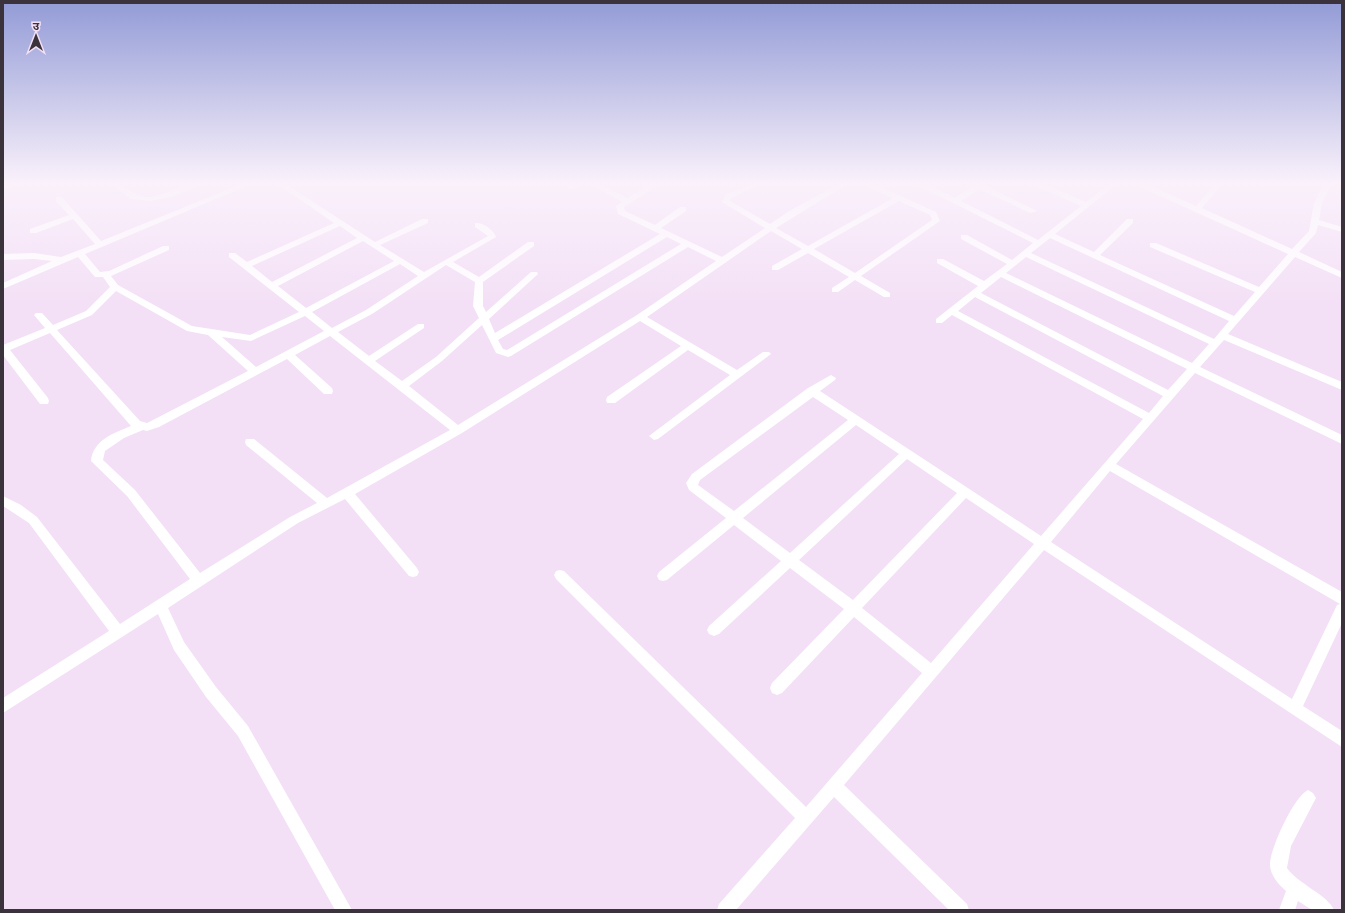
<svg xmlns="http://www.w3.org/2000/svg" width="1345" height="913" font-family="'Source Serif 4','Noto Sans Devanagari',serif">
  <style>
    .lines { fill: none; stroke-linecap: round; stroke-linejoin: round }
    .street { fill: #fff; fill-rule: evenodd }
  </style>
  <rect width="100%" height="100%" fill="#f3dff6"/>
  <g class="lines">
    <g class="street">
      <path d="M 12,183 L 23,183 L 3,190 L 3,186 Z"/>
      <path d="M 110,183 C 125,183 133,198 150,197 C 169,195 186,181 205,183 L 171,197 L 150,201 L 131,199 Z"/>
      <path d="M 244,183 L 254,183 L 85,254 L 100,272 L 109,271 L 163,246 L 169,246 L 169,250 L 111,276 L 118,285 L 192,326 L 250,335 L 299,312 L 229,257 L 229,253 L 235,253 L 247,262 L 334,223 L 276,183 L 284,183 L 375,242 L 422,219 L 428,219 L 428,223 L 380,245 L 424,272 L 488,236 L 475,227 L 475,223 C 483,222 494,230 496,237 L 453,262 L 479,277 L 528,242 L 534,242 L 534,246 L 483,282 L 483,306 L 486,312 L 531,272 L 537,272 L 538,274 L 489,319 L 495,333 L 660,234 L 618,214 L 616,206 L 622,202 L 589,183 L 597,183 L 627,198 L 653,183 L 661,183 L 624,207 L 625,211 L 655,225 L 680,207 L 686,207 L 686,211 L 661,228 L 722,257 L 765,228 L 722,202 L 725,195 L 754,183 L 763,183 L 731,198 L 730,201 L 770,224 L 789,211 L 841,183 L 849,183 L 776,228 L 808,246 L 893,198 L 864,185 L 864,183 L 872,183 L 936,212 L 940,221 L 861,276 L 890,293 L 890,297 L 884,297 L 855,280 L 838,292 L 832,292 L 832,288 L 849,277 L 808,253 L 778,270 L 772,270 L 772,266 L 802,249 L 771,231 L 647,317 L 737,370 L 763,352 L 769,352 L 771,354 L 658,439 L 654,440 L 649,436 L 730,375 L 688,350 L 615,403 L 607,403 L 606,400 L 607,397 L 681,346 L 640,321 L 462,433 L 355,494 L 417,568 L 419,572 L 417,576 L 413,577 L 409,576 L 345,499 L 298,523 L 168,608 L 184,642 L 216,687 L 248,726 L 352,910 L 335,910 L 238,736 L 206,697 L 174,650 L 158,614 L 3,713 L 3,698 L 109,631 L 29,523 L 3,506 L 3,496 L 21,505 L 37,517 L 120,624 L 190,579 L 127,496 L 91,461 C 93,440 114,433 131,426 L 50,333 L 10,350 L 48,398 L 49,401 L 48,404 L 40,404 L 3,355 L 3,345 L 45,328 L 34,315 L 36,313 L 42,313 L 53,325 L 86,311 L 110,287 L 103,277 L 95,277 L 78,257 L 3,289 L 3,283 L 52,261 L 34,259 L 3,260 L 3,254 L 34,253 L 61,257 L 95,244 L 73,219 L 36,233 L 30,233 L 30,229 L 69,215 L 56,201 L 56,197 L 62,197 L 101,241 ZM 899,201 L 930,215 L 932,220 L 855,273 L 814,249 ZM 340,226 L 357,238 L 272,282 L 252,266 ZM 667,237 L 681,244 L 507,350 L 503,349 L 498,340 ZM 363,241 L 394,261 L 306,308 L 278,286 ZM 688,247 L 716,261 L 637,315 L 458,425 L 409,386 L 442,361 L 482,325 L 496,353 L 508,357 L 511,356 ZM 400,264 L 418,276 L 366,310 L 332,328 L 312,312 ZM 446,265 L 475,282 L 473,306 L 479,318 L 436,357 L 402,381 L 375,361 L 424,328 L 424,324 L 418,324 L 369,356 L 338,332 L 372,314 ZM 116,291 L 187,331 L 208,335 L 248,371 L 151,421 L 147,423 L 140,421 L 57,330 L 92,315 ZM 305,316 L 324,331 L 256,367 L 222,337 L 251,341 ZM 330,336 L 450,430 L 327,498 L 254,439 L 246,439 L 245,442 L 246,445 L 317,503 L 290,517 L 200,573 L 135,490 L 103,460 L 105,451 L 124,438 L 143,430 L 147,431 L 159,427 L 287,359 L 324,394 L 332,394 L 333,391 L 332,388 L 295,355 Z"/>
      <path d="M 574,183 L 583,183 L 574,189 L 568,189 L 568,185 Z"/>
      <path d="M 917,183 L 925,183 L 955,198 L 973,186 L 970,183 L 986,183 L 984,185 L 1037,211 L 1030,213 L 979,189 L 961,201 L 1038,240 L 1081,206 L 1034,185 L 1034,183 L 1042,183 L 1086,202 L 1111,183 L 1118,183 L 1055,234 L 1094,252 L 1127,219 L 1133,219 L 1133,223 L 1100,255 L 1234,316 L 1255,292 L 1150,247 L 1150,243 L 1156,243 L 1259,287 L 1288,254 L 1136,185 L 1136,183 L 1144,183 L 1196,206 L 1216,183 L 1223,183 L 1202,208 L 1292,249 L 1309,231 L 1314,203 L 1325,183 L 1332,183 L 1322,203 L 1319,220 L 1342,227 L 1342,232 L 1318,225 L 1316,233 L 1299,252 L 1342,272 L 1342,278 L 1295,257 L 1228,334 L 1342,382 L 1342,390 L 1224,340 L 1200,367 L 1342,435 L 1342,444 L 1195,373 L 1116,464 L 1342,592 L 1342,623 L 1303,706 L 1342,731 L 1342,747 L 1044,550 L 844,785 L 967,904 L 969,910 L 949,910 L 834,797 L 736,910 L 717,910 L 719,904 L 795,818 L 556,579 L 554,575 L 556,571 L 560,570 L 564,571 L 806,807 L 922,673 L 854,617 L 782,693 L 777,695 L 772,693 L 770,688 L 772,683 L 844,609 L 790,568 L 719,634 L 714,636 L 709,634 L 707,630 L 709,626 L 781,561 L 734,525 L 667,580 L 663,581 L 659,580 L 657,576 L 659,572 L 726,518 L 689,490 L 686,483 L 692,474 L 808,388 L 831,375 L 836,378 L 835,380 L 820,391 L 1041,536 L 1143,419 L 952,315 L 942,323 L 936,323 L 936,319 L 978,286 L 937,263 L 937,259 L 943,259 L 984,281 L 1007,264 L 961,239 L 961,235 L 967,235 L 1012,260 L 1033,243 L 917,185 ZM 1050,238 L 1229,321 L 1214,339 L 1031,253 ZM 1026,257 L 1209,344 L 1192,363 L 1006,273 ZM 1001,277 L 1187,369 L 1168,390 L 981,293 ZM 975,297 L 1163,396 L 1149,413 L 958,311 ZM 813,397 L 848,420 L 734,511 L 698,485 L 700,480 ZM 856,425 L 899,454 L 790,553 L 743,518 ZM 907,459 L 957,493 L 853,600 L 799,560 ZM 1110,471 L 1340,604 L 1337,605 L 1292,699 L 1051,542 ZM 966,498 L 1034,544 L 931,663 L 862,608 Z"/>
      <path d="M 1308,790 L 1313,793 L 1316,798 L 1291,846 L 1287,868 C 1298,884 1328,895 1334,910 L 1312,910 L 1298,901 L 1295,910 L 1279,910 L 1286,891 C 1278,884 1270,875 1270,864 C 1270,849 1294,796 1308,790 Z"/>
    </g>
  </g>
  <linearGradient id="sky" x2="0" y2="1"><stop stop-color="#929bd6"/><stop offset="0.59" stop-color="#faf1fb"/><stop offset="1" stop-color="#faf1fb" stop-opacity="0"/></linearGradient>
  <rect width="1345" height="310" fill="url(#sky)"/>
  <rect width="1345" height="913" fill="none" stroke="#3b333c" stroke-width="8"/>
  <g transform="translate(36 36)" stroke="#f3dff6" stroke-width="3" paint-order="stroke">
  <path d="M0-3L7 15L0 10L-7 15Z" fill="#3b333c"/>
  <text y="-6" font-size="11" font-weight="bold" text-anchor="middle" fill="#3b333c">उ</text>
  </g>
</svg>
